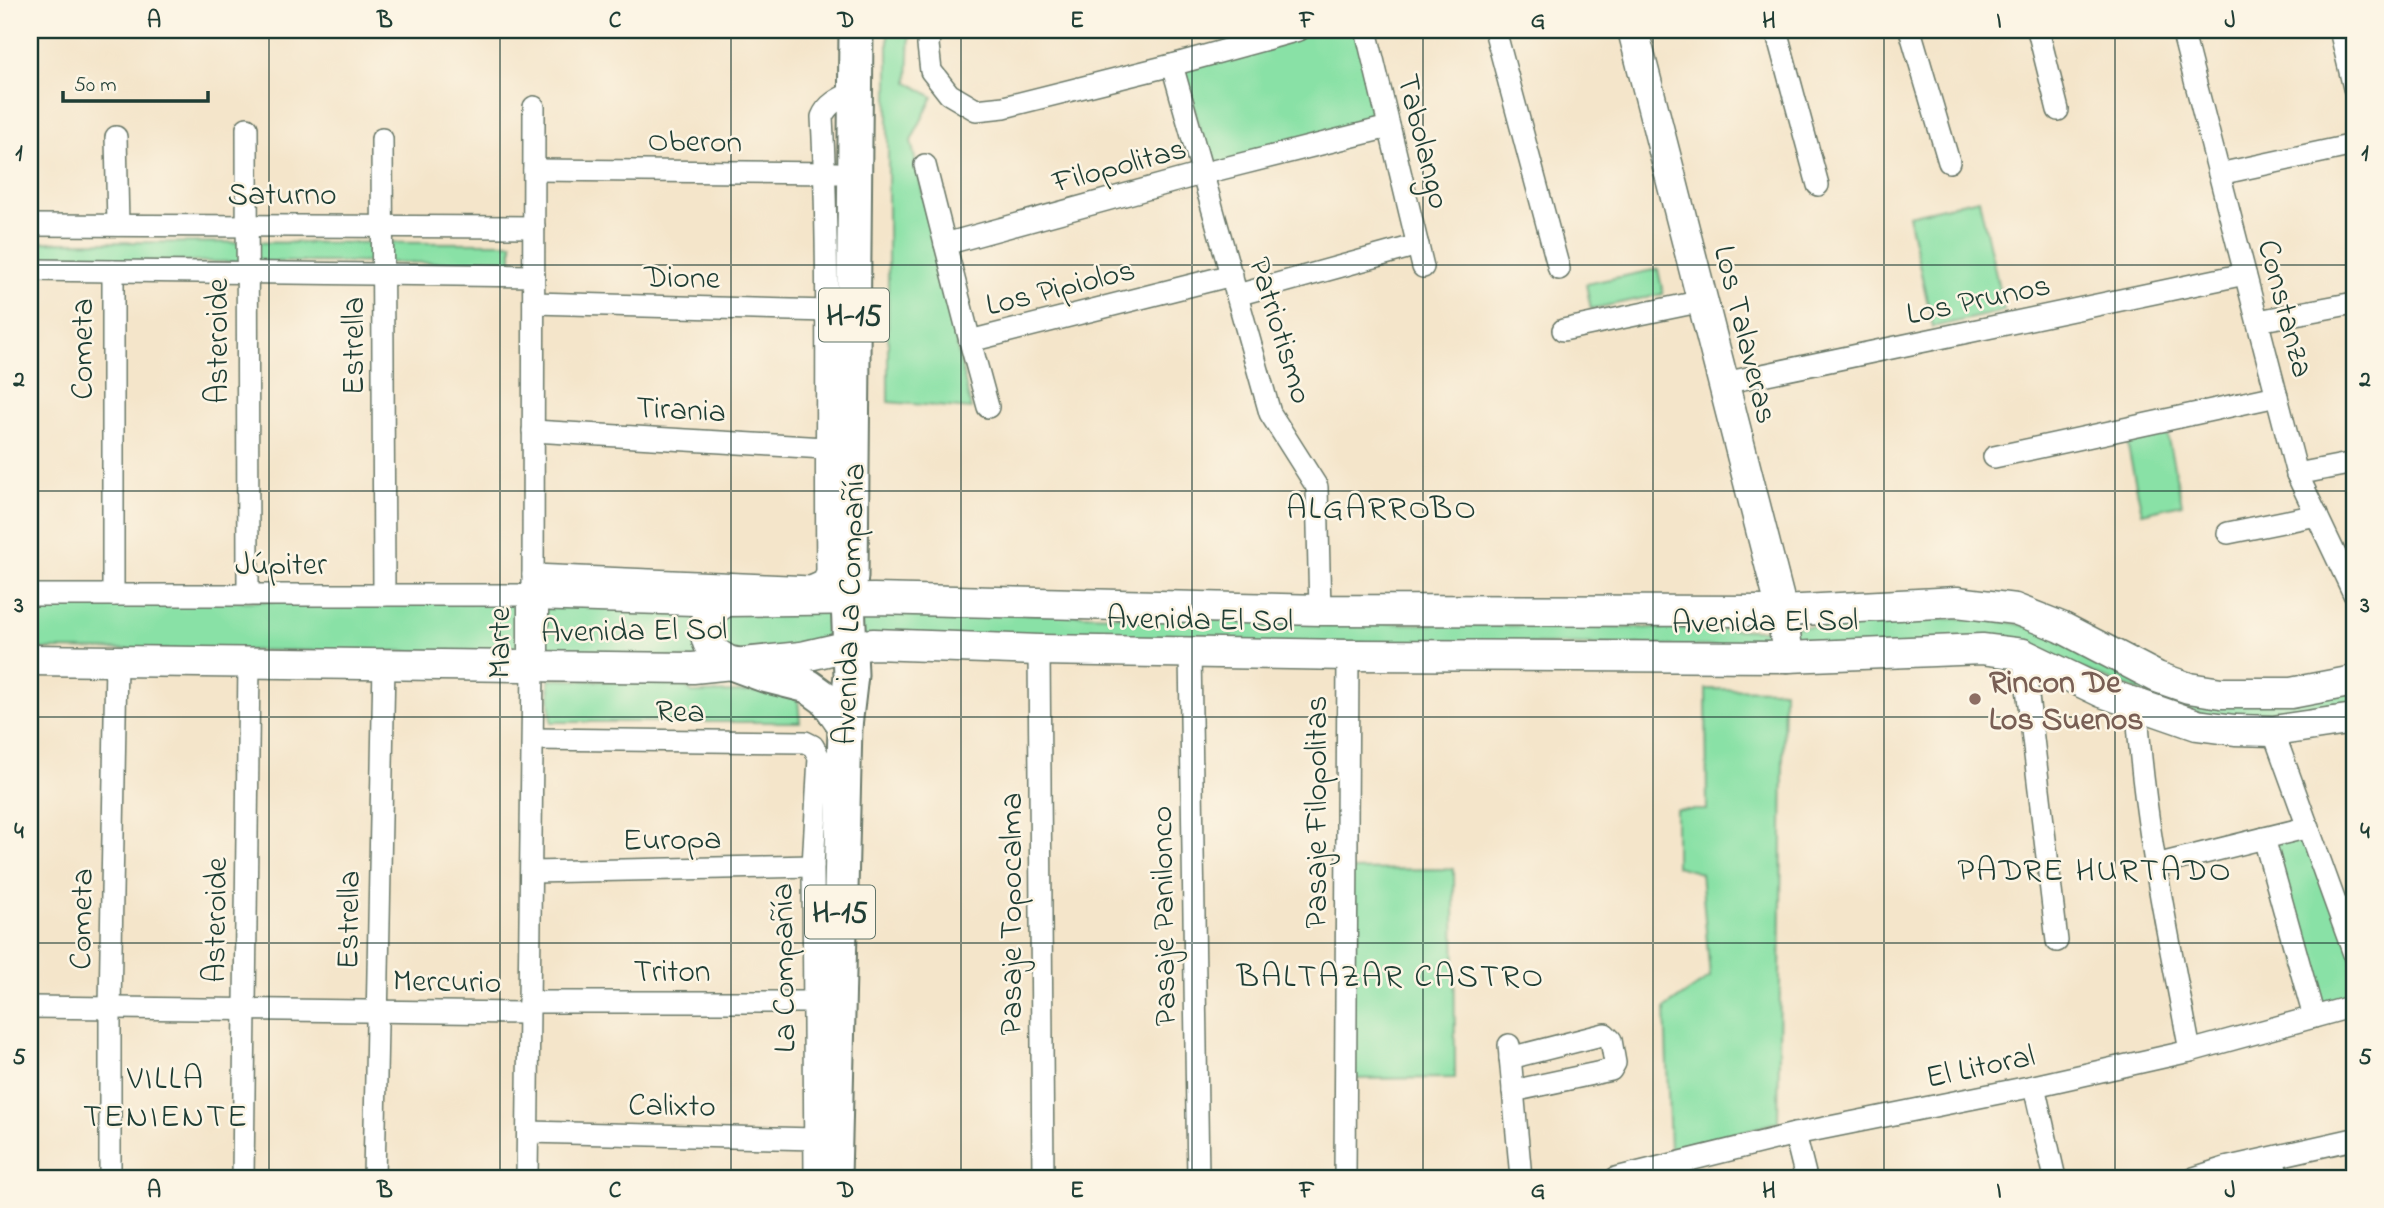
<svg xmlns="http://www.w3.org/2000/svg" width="2384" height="1208" font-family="'Indie Flower',sans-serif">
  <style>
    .green { fill: #89e1a6; stroke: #548f6d; stroke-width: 2 }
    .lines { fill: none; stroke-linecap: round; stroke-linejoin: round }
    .street-casing { stroke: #6a7868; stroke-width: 24 }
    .secondary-casing { stroke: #6a7868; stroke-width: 33 }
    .primary-casing { stroke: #6a7868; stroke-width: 37 }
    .street { stroke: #fff; stroke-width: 21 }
    .secondary { stroke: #fff; stroke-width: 30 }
    .primary { stroke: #fff; stroke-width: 33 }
    .grid { fill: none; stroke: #1f3d34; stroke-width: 2; stroke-opacity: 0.55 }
    .education-dot { fill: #8d6e63; stroke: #fcf5e5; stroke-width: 2.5 }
    .labels { text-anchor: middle; stroke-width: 5; stroke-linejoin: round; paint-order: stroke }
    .shield { fill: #fcf5e5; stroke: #617469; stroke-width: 2 }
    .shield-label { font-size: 30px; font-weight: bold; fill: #1f3d34 }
    .street-label { font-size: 32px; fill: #1f3d34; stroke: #fcf5e5 }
    .education-label { font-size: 32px; font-weight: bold; fill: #785e54; stroke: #fcf5e5; text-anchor: start }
    .neighbourhood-label { font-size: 33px; letter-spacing: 2px; fill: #1f3d34; stroke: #fcf5e5 }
    .neatline { fill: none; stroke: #1f3d34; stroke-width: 2.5 }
    .grid-label { font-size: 23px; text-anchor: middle; font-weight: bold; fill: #1f3d34 }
  </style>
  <rect width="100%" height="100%" fill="#fcf5e5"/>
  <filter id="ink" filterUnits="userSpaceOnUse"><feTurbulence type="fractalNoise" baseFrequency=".0143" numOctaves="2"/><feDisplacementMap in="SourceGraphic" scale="14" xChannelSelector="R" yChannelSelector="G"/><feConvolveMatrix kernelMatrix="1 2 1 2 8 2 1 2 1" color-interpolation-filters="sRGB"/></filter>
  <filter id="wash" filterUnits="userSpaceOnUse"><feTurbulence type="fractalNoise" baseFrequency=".00686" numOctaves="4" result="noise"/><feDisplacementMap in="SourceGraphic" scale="28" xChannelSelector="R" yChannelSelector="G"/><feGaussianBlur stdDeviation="1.57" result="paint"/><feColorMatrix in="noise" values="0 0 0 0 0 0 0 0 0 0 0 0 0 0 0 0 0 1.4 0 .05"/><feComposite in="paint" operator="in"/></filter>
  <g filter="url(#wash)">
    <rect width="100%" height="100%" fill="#f4e5ca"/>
    <g class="green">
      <path d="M 888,30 L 910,30 L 908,82 L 933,97 L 911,141 L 971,409 L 888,402 Z"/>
      <path d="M 1299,30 L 1366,30 L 1389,127 L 1211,172 L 1181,60 Z"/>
      <path d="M 1979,199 L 2004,311 L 1933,327 L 1908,215 Z"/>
      <path d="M 30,242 L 512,243 L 512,263 L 30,261 Z"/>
      <path d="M 1658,269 L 1663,294 L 1591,309 L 1586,284 Z"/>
      <path d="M 2166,430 L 2182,504 L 2142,513 L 2126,438 Z"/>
      <path d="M 248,601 L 728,604 L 1315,622 L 1758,630 L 1870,622 L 1971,618 L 2008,622 L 2037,628 L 2158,686 L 2354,691 L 2354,711 L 2216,720 L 2034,651 L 1404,642 L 734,661 L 528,652 L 30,649 L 30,606 Z"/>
      <path d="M 549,679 L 683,684 L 692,693 L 791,691 L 798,700 L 800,722 L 551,722 Z"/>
      <path d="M 1706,689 L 1784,690 L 1778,1122 L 1670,1151 L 1665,1008 L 1710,977 L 1701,873 L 1676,866 L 1676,810 L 1707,810 Z"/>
      <path d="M 2309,827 L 2354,954 L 2354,1006 L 2314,1017 L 2264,838 Z"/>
      <path d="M 1454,869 L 1455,1078 L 1341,1079 L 1340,870 Z"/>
    </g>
  </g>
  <g filter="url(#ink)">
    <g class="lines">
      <defs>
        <g id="street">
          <path d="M 930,30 L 928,45 L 931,71 L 949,94 L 976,110 L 1004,107 L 1172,65 L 1299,30"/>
          <path d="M 1366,30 L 1423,267"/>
          <path d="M 1495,30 L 1559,269"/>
          <path d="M 1776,30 L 1818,185"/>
          <path d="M 1910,30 L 1949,162"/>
          <path d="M 2038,30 L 2058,110"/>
          <path d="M 2182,30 L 2297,474 L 2354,594"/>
          <path d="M 2340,30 L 2354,88"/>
          <path d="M 1172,65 L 1270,413 L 1317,487 L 1320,610"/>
          <path d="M 247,128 L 248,595"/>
          <path d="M 116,137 L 118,225"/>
          <path d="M 382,139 L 384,595"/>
          <path d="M 925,165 L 945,244 L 1201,174 L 1389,127"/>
          <path d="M 534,170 L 837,173"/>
          <path d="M 2219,174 L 2354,145"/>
          <path d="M 30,225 L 534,227"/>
          <path d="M 945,244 L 970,341"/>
          <path d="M 30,270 L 534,276"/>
          <path d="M 1237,295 L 1418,245"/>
          <path d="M 534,303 L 828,311"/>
          <path d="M 2258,321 L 2354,303"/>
          <path d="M 1563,330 L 1703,301"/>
          <path d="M 1724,383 L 2245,274"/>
          <path d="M 988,407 L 970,341 L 1232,275"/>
          <path d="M 533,431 L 825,448"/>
          <path d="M 1994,457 L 2277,396"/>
          <path d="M 2297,474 L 2354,463"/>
          <path d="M 2228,533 L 2317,515"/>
          <path d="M 533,575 L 811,587 L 824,581 L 827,571 C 825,420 830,268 822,117 C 828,102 843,97 857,90"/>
          <path d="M 30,595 L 533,595 L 534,107"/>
          <path d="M 113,595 L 113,271"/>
          <path d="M 1039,650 L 1043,1178"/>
          <path d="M 1190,652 L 1198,1178"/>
          <path d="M 2023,654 L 2057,941"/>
          <path d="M 2137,706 C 2143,822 2169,937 2190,1051"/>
          <path d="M 2273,731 L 2354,954"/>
          <path d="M 533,739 L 805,742 L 813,746 L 819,757 L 813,866 L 815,1178"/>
          <path d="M 2264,838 L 2314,1017"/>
          <path d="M 2156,865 L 2309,827"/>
          <path d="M 532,872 L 813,866"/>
          <path d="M 529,1002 L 815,1002"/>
          <path d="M 30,1007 L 528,1013"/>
          <path d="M 1509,1045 L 1521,1178"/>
          <path d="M 1510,1058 L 1605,1034 L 1611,1040 L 1615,1063 L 1611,1070 L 1513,1091"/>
          <path d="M 2034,1086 L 2055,1178"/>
          <path d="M 528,1132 L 815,1139"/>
          <path d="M 1795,1134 L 1806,1178"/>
          <path d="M 2273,1158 L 2278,1178"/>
          <path d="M 110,1178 L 110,1008 L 116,661"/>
          <path d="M 243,1178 L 249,662"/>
          <path d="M 374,1178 L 384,664"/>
          <path d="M 527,1178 L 533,665"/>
          <path d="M 1345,1178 L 1348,655"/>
          <path d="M 1616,1178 L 1795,1134 L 2034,1086 L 2190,1051 L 2354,1006"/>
          <path d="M 2194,1178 L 2225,1168 L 2354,1139"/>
        </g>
        <g id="secondary">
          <path d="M 1633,30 L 1782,611 L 1788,657"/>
          <path d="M 726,601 L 707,614 C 703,643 708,651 734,664"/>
          <path d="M 30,660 L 693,668 L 801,657 L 849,646 L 874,644 L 1039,650 L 1348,655 L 1788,657 L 1982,649 L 2023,654 L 2102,692 L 2197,725 L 2235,730 L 2273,731 L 2354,719"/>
          <path d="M 533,665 L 533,595 L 726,601 L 874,599 L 1320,610 L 1782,611 L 1957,602 L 2015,609 L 2061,627 L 2157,677 L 2189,688 L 2221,693 L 2291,693 L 2354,681"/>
        </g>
        <g id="primary">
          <path d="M 734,664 L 764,675 L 808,686 L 826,699 L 845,726"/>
          <path d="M 834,1178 L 845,726 L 851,675 L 848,600 L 851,576 L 856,30"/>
        </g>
      </defs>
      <use href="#street" class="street-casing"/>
      <use href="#secondary" class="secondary-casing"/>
      <use href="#primary" class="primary-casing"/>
      <use href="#street" class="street"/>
      <use href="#secondary" class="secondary"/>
      <use href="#primary" class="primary"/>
    </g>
  </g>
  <path class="grid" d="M 269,30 L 269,1178M 500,30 L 500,1178M 731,30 L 731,1178M 961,30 L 961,1178M 1192,30 L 1192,1178M 1423,30 L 1423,1178M 1653,30 L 1653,1178M 1884,30 L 1884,1178M 2115,30 L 2115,1178M 30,265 L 2354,265M 30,491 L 2354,491M 30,717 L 2354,717M 30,943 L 2354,943"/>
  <circle class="education-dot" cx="1975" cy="699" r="7"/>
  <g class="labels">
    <g class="shield">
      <rect x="819" y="288.5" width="70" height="53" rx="5"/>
      <rect x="805" y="885.5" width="70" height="53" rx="5"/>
    </g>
    <g class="shield-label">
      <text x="854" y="325">H-15</text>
      <text x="840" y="922">H-15</text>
    </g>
    <g class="street-label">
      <text transform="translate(695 140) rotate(1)" y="11">Oberon</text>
      <text transform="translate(1425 141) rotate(76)" y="11">Tabolango</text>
      <text transform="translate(1119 164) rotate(-15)" y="11">Filopolitas</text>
      <text x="282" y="204">Saturno</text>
      <text transform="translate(682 276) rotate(1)" y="11">Dione</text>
      <text transform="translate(1060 286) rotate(-14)" y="11">Los Pipiolos</text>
      <text transform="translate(1978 298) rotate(-12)" y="11">Los Prunos</text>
      <text transform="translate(2287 308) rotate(75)" y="11">Constanza</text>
      <text transform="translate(1282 330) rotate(73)" y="11">Patriotismo</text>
      <text transform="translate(1747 334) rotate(76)" y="11">Los Talaveras</text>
      <text transform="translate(216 341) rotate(-90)" y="11">Asteroide</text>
      <text transform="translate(352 346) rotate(-90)" y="11">Estrella</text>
      <text transform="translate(81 349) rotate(-90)" y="11">Cometa</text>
      <text transform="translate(681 408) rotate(3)" y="11">Tirania</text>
      <text x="281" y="574">Júpiter</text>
      <text transform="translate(848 604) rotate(-88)" y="11">Avenida La Compañía</text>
      <text transform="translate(1200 618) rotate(1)" y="11">Avenida El Sol</text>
      <text transform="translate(1765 620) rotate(-1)" y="11">Avenida El Sol</text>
      <text transform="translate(634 629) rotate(-1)" y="11">Avenida El Sol</text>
      <text transform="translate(498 643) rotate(-90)" y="11">Marte</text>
      <text transform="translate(680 710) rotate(1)" y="11">Rea</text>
      <text transform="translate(1315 812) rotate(-90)" y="11">Pasaje Filopolitas</text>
      <text transform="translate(672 838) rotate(-1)" y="11">Europa</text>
      <text transform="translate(1010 914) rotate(-90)" y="11">Pasaje Topocalma</text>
      <text transform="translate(1162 916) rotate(-91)" y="11">Pasaje Panilonco</text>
      <text transform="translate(80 919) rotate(-89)" y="11">Cometa</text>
      <text transform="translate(214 920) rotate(-89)" y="11">Asteroide</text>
      <text transform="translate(347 920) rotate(-89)" y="11">Estrella</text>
      <text transform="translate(782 968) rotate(-91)" y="11">La Compañía</text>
      <text x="672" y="981">Triton</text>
      <text transform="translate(447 980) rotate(1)" y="11">Mercurio</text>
      <text transform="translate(1980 1065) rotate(-12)" y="11">El Litoral</text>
      <text transform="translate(672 1104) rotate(1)" y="11">Calixto</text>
    </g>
    <g class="education-label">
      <text x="1989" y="692">Rincon De<tspan x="1989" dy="37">Los Suenos</tspan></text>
    </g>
    <g class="neighbourhood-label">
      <text x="1382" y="518">ALGARROBO</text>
      <text x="2095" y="880">PADRE HURTADO</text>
      <text x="1391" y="986">BALTAZAR CASTRO</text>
      <text x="166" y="1088">VILLA<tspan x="166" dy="38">TENIENTE</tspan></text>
    </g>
  </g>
  <rect width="2384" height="1208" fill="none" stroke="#fcf5e5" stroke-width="77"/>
  <path d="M63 91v10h145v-10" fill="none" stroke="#1f3d34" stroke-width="3.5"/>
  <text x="74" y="91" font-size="21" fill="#1f3d34" stroke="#fcf5e5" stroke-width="5" paint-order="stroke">50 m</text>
  <rect x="38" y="38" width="2308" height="1132" class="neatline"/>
  <g class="grid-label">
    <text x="154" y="27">A</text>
    <text x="385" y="27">B</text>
    <text x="615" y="27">C</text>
    <text x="846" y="27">D</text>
    <text x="1077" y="27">E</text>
    <text x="1307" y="27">F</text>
    <text x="1538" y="27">G</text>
    <text x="1769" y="27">H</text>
    <text x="1999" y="27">I</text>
    <text x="2230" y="27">J</text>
    <text x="19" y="160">1</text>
    <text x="2365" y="160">1</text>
    <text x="19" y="386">2</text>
    <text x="2365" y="386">2</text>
    <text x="19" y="612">3</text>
    <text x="2365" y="612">3</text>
    <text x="19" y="838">4</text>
    <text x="2365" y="838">4</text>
    <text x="19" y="1064">5</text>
    <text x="2365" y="1064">5</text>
    <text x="154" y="1197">A</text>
    <text x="385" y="1197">B</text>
    <text x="615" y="1197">C</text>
    <text x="846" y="1197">D</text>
    <text x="1077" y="1197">E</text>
    <text x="1307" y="1197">F</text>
    <text x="1538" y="1197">G</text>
    <text x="1769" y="1197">H</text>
    <text x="1999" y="1197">I</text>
    <text x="2230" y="1197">J</text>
  </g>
</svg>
